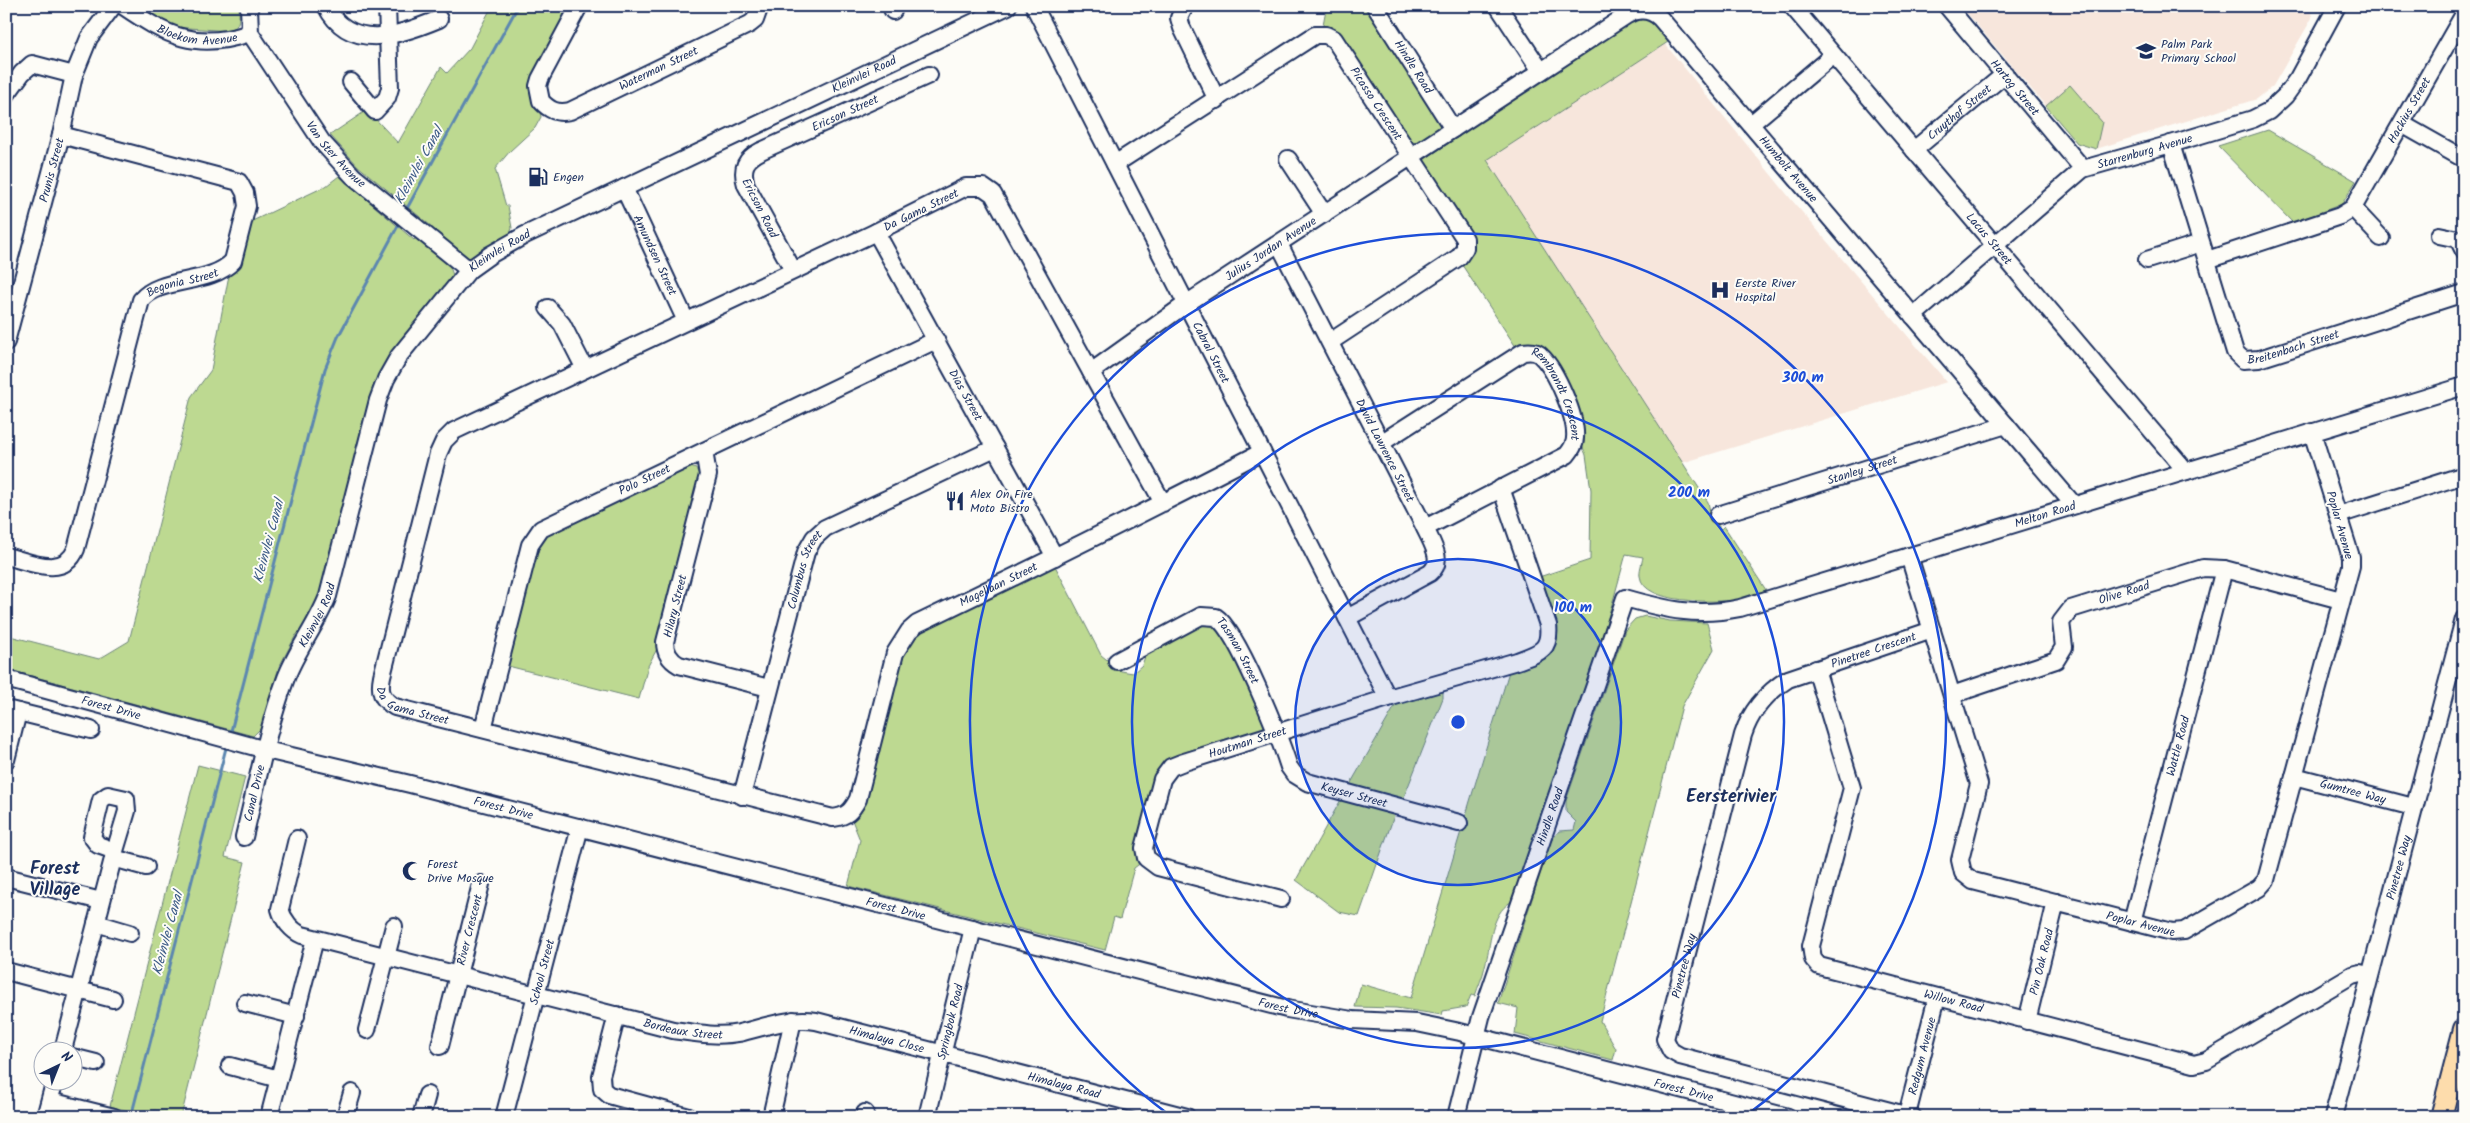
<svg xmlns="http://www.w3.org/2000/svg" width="2470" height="1123" font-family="Kalam,sans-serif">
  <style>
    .built { fill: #f7e6dc }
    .green { fill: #bdd991; stroke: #6c8478 }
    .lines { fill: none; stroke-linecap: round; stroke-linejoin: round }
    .stream { stroke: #5c87b0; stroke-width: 3 }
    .minor-casing { stroke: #1b2f5e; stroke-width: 20 }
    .major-casing { stroke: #1b2f5e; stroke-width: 24 }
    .minor { stroke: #fdfcf7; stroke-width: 16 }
    .major { stroke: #fddcac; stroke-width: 20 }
    .ring { fill: none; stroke: #1d4ed8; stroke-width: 2.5 }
    .labels { text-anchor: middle; stroke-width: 4; stroke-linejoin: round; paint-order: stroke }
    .street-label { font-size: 12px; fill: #1b2f5e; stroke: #fdfcf7 }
    .poi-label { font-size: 12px; fill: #1b2f5e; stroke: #fdfcf7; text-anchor: start }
    .water-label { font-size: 14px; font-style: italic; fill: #3c5b87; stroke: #fdfcf7 }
    .district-label { font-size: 18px; font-weight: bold; fill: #1b2f5e; stroke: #fdfcf7 }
    .centre { fill: #1d4ed8; stroke: #fdfcf7; stroke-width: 2.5 }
    .ring-label { font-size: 15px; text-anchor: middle; font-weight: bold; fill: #1d4ed8; stroke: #fdfcf7; stroke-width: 4; stroke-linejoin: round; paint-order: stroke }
  </style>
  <rect width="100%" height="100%" fill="#fdfcf7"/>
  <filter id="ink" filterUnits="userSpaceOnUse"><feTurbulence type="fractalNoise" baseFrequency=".02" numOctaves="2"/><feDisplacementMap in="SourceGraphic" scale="10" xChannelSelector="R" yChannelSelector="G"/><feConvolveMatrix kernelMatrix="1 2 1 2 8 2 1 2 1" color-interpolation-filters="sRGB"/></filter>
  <g filter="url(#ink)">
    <g class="built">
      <path d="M 1961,6 L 2310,6 L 2312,18 L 2273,86 L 2257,99 L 2096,149 L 2077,143 Z"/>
      <path d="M 1665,44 L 1790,198 L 1947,382 L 1682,463 L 1487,160 Z"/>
    </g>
    <g class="green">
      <path d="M 138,6 L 239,6 C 239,16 241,26 230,31 L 174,27 L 162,23 Z"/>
      <path d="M 492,6 L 572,6 L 535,74 L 541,117 L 535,128 L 510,151 L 495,169 L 506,206 L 508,206 L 512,228 L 510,234 L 474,257 L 468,258 L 429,229 L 431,226 L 358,166 L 330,135 L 367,110 L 398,143 L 441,67 L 447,73 L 470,48 Z"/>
      <path d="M 1324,6 L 1370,6 L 1440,124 L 1439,129 L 1413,147 L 1322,30 L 1326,9 Z"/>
      <path d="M 1636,17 L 1651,19 L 1671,40 L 1487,160 L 1708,502 L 1711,516 L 1721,529 L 1724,526 L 1766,590 C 1757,593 1746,598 1736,600 C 1716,602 1643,605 1640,576 C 1639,571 1642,563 1643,557 L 1626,554 C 1595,672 1551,787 1511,902 C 1490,914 1491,945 1485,966 C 1483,977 1478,986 1475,996 L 1471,995 L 1466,1007 L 1443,1011 L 1442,1015 L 1396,1008 L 1355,1007 L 1361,984 L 1411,998 L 1510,668 L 1543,656 L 1536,578 L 1590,560 L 1591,490 L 1586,455 L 1546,356 L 1518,350 L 1460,262 L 1466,255 L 1422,161 Z"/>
      <path d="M 2070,85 L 2102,122 L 2096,149 L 2077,143 L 2046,106 Z"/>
      <path d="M 2268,130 L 2356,181 L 2342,204 L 2293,223 L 2218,146 Z"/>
      <path d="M 339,176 L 414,240 L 417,237 L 449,264 L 454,278 L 401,343 L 320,599 L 301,635 L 296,635 L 279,667 L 261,728 L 253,736 L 6,669 L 6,635 L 99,659 L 129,641 L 191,397 L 211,370 L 228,280 L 246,224 L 326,186 Z"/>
      <path d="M 688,466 L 696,469 L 700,476 L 660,643 L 648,666 L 639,699 L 504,665 L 538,539 Z"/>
      <path d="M 1052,560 L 1101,655 L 1121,671 L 1133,673 L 1142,665 L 1147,651 L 1199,621 L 1215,621 L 1267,717 L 1264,731 L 1173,761 L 1142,862 L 1134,868 L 1120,919 L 1114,917 L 1105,950 L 848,886 L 860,840 L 852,820 L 861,809 L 901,655 L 912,635 Z"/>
      <path d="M 1645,616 L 1670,621 L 1707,623 L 1714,649 L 1682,706 L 1600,1021 L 1616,1049 L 1613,1060 L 1515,1034 L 1518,1008 L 1498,1003 L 1551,841 L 1559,831 L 1574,830 L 1576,822 L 1566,812 L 1566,801 L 1625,630 L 1635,619 Z"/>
      <path d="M 1443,688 L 1443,698 L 1402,802 L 1348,788 L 1398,701 Z"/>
      <path d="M 198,765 L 245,777 L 225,857 L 245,862 L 181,1117 L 172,1117 L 155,1110 L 147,1116 L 110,1106 Z"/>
      <path d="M 1343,796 L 1396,810 L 1359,916 L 1339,912 L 1296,880 Z"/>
    </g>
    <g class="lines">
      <g class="stream">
        <path d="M 405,212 L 518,6"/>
        <path d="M 230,735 L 325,369 L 338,337 L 400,222"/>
        <path d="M 131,1117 L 227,744"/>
      </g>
      <defs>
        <g id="minor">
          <path id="s1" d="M 123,6 C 167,36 196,51 250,33"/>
          <path id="s2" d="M 249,6 L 250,33 L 322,142 L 353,176 L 469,270"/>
          <path d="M 326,6 C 350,53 401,35 439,19"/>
          <path id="s3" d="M 579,6 L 540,79 L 538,86 L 541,101 C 549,110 557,114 570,111 L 750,24 L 755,20 L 760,6"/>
          <path d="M 891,6 L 893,11"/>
          <path id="s4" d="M 1034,6 L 1388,698"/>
          <path d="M 1185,6 L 1179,18 L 1182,28 L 1217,100"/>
          <path id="s5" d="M 1375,6 L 1453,129"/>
          <path d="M 1498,6 L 1541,71"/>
          <path id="s6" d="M 1792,6 L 2186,471"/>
          <path id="s7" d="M 1947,6 L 2083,169"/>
          <path d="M 351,82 L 375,111 L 387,98 L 390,88 L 387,6"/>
          <path d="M 6,95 L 22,73 L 32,64 L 74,75"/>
          <path d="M 1751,124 L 1833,55"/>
          <path d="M 2402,124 L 2464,159"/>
          <path id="s8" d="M 2171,144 L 2235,352 L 2243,360 L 2259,359 L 2464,293"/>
          <path id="s9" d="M 1914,150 L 2005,74"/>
          <path d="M 1288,159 L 1324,214"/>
          <path id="s10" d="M 1115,164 L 1315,35 L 1326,35 L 1334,39 L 1465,239 L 1465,248 L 1459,257 L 1330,342"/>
          <path id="s11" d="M 624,188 L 686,321"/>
          <path d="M 2353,208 L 2381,238"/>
          <path id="s12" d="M 876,232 L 1055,557"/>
          <path d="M 2439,235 L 2458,239 L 2464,251"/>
          <path id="s13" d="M 1279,244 L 1425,528 C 1431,542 1445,561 1430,573 L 1347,618"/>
          <path d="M 2147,260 L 2201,243"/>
          <path id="s14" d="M 2207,260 L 2340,216 L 2353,208 L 2464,14"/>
          <path id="s15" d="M 793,270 L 746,185 C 741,168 745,159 761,151 L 929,75"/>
          <path d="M 548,308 L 562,324 L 585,369"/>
          <path id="s16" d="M 1913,316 L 2083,169 L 2171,144 L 2253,119 L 2269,111 L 2285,96 L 2298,78 L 2337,6"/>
          <path id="s17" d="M 6,342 L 61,135 L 74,75 L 89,38 L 113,6"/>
          <path id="s18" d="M 1091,372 L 1186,304 L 1627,15 C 1639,8 1650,9 1660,18 L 2074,505"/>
          <path id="s19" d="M 1381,443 L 1523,352 C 1530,351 1537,351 1541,356 C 1556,370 1577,418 1575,438 C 1575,445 1571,450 1567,455 L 1425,528"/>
          <path d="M 704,451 L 708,475 L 665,642 C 665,653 670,660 679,665 L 769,688"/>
          <path id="s20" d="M 1163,503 L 993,194 L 983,187 L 966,187 L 876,232 L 454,431 L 444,441 L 438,454 L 382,676 C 379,691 381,699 395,707 L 833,818 C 847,816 851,812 858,799 L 895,653 L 909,631 L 917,624 C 1033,568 1148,511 1262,452"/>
          <path id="s21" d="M 1718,515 L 2006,425"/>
          <path d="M 2338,515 L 2464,475"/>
          <path id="s22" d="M 6,556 C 30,562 64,579 76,549 L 141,300 C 160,276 210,286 233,261 L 247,206 L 245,193 L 239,182 L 61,135"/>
          <path id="s23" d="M 1909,556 L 1979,784 L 1960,860 L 1963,873 L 1973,881 L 2172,932 L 2184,931 L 2259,888 L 2266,880 L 2351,566 L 2351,557 L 2312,432"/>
          <path id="s24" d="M 1117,661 L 1201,616 L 1216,617 C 1238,631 1280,739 1289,767 L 1294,774 L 1307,782 L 1459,823"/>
          <path id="s25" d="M 1816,669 L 1852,788 L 1811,946 L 1813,959 L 1819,966 L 2194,1064 L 2206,1061 L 2352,975 L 2360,973 L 2369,975"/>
          <path id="s26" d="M 6,679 L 266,750 L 410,784 L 1287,1009 L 1352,1020 L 1417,1023 L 1460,1032 L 1788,1117"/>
          <path id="s27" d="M 1952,695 L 2056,660 L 2064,647 L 2061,622 L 2071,609 L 2203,568 L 2224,569 L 2341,600"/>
          <path d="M 6,709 L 91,730"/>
          <path id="s28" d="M 483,729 L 530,545 L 541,529 L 936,340"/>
          <path d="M 6,760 L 18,712"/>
          <path id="s29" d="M 2294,776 L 2413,807"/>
          <path id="s30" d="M 742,796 L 806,552 L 814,538 L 825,528 L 995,448"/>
          <path id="s31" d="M 244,837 C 257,784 267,729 286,678 C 297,649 317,625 328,596 L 378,400 L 386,379 L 399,356 L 469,270 L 490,255 L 525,235 L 1008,6"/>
          <path id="s32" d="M 297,839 L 280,909 C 283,920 292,931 302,935 L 673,1030 C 695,1033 717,1037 739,1033 C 765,1027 789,1017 816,1021 L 1187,1117"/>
          <path d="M 113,858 L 146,867"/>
          <path d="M 6,877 L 101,901"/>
          <path id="s33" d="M 1281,899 L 1158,867 L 1146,858 L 1144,848 L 1162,779 L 1171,767 L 1181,763 L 1388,698 L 1517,661 C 1538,653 1551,651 1548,625 L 1501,488"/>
          <path id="s34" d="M 2132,922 L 2224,569"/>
          <path d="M 96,923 L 130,933"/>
          <path d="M 6,971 L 113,999"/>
          <path d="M 245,1003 L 296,1016"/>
          <path d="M 617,1015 L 601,1076 L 602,1089 L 609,1095 L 689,1117"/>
          <path id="s35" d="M 2027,1021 L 2056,902"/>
          <path d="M 367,1030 L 394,926"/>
          <path id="s36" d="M 440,1046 L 481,884"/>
          <path d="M 63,1050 L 115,851 L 127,811 L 126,799 L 108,795 L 101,800 L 92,837 L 98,845 L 115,851"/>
          <path d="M 72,1057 L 96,1063"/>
          <path d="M 230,1066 L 279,1079"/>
          <path d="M 50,1101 L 114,1117"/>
          <path id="s37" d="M 1907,1115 L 1937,997"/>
          <path d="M 45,1117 L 55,1080"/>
          <path d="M 269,1117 L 315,939"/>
          <path d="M 345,1117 L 352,1093"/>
          <path d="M 421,1117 L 427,1095"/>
          <path id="s38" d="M 504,1117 L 580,827"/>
          <path d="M 771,1117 L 793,1020"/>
          <path d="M 864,1117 L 865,1113"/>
          <path id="s39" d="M 927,1117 L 973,928"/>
          <path id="s40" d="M 1456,1117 L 1481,1017 L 1625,598 C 1667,610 1697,617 1740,608 L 2464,386"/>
          <path id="s41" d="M 1913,1117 L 1680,1056 L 1671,1051 L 1665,1039 L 1743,735 C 1751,710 1766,693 1788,679 L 1932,630"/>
          <path id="s42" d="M 2333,1117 L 2464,619"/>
        </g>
        <path id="major" d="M 2441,1117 L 2464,1029"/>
      </defs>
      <use href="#minor" class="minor-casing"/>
      <use href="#major" class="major-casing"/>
      <use href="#minor" class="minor"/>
      <use href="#major" class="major"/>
    </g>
  </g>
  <circle cx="1458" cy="722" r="163" fill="#1d4ed8" fill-opacity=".12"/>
  <g class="ring">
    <circle cx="1458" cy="722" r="163"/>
    <circle cx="1458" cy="722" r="326"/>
    <path d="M1168 1114A488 488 0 1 1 1748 1114"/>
  </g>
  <defs>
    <symbol id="school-bare" viewBox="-9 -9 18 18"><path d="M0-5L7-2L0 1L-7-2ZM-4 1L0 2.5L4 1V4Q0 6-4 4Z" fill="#1b2f5e" stroke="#fdfcf7" stroke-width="2.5" paint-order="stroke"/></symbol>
    <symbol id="fuel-bare" viewBox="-9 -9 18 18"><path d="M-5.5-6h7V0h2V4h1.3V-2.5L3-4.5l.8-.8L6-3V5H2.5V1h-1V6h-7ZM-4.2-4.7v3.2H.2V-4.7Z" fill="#1b2f5e" stroke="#fdfcf7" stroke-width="2.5" paint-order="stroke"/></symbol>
    <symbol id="hospital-bare" viewBox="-9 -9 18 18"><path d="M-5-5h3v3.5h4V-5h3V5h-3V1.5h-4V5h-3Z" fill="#1b2f5e" stroke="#fdfcf7" stroke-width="2.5" paint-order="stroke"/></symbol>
    <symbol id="restaurant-bare" viewBox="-9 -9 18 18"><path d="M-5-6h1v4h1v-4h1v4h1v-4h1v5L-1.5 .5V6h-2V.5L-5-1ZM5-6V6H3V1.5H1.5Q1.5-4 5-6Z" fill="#1b2f5e" stroke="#fdfcf7" stroke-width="2.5" paint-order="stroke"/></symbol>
    <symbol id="mosque-bare" viewBox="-9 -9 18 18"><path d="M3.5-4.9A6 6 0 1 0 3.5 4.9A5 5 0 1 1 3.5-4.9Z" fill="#1b2f5e" stroke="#fdfcf7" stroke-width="2.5" paint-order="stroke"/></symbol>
  </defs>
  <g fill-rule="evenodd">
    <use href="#school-bare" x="2132" y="37" width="28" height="28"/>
    <use href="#fuel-bare" x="524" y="163" width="28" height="28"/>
    <use href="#hospital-bare" x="1706" y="276" width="28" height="28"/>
    <use href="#restaurant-bare" x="941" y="487" width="28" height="28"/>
    <use href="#mosque-bare" x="398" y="857" width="28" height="28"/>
  </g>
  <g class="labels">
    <g class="street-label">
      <text dy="4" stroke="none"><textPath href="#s1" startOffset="82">Bloekom Avenue</textPath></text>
      <text dy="4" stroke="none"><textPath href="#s5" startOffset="72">Hindle Road</textPath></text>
      <text dy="4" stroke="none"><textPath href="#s3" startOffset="236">Waterman Street</textPath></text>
      <text dy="4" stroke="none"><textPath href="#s31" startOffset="1060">Kleinvlei Road</textPath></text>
      <text dy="4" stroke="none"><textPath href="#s7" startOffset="106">Hartog Street</textPath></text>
      <text dy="4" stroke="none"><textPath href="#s10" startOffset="335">Picasso Crescent</textPath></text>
      <text dy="4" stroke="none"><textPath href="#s14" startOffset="268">Hackius Street</textPath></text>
      <text dy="4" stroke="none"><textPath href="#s9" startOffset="59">Cruythof Street</textPath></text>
      <text dy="4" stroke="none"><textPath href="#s15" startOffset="231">Ericson Street</textPath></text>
      <text dy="4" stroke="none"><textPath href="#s16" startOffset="289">Starrenburg Avenue</textPath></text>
      <text dy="4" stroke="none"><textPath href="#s2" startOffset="176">Van Ster Avenue</textPath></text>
      <text dy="4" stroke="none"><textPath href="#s18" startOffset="878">Humbolt Avenue</textPath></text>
      <text dy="4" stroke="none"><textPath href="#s17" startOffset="178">Prunis Street</textPath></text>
      <text transform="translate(760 208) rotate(63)" y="4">Ericson Road</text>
      <text transform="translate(921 210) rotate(-26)" y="4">Da Gama Street</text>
      <text dy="4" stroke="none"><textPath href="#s6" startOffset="305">Lacus Street</textPath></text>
      <text dy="4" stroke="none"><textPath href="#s18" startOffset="218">Julius Jordan Avenue</textPath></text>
      <text dy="4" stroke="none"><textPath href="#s31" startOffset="655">Kleinvlei Road</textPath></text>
      <text dy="4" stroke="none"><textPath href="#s11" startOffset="74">Amundsen Street</textPath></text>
      <text dy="4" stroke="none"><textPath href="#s22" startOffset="382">Begonia Street</textPath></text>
      <text dy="4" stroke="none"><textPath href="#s8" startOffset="281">Breitenbach Street</textPath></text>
      <text dy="4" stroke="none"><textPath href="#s4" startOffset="389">Cabral Street</textPath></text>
      <text dy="4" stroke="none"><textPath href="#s12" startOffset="186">Dias Street</textPath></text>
      <text dy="4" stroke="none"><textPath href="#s19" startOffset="229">Rembrandt Crescent</textPath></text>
      <text dy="4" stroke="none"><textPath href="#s13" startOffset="232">David Lawrence Street</textPath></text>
      <text dy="4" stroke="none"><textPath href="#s21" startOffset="151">Stanley Street</textPath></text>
      <text dy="4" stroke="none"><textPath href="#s28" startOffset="324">Polo Street</textPath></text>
      <text dy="4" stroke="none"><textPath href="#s40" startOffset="982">Melton Road</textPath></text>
      <text transform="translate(2340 525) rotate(74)" y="4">Poplar Avenue</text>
      <text dy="4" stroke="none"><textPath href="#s30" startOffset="235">Columbus Street</textPath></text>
      <text dy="4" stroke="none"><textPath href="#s20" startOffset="2006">Magellaan Street</textPath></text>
      <text dy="4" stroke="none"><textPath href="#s27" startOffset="222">Olive Road</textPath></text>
      <text transform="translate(675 606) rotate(-76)" y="4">Hilary Street</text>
      <text dy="4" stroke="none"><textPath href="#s31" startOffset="235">Kleinvlei Road</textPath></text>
      <text dy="4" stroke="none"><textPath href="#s41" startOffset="742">Pinetree Crescent</textPath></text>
      <text dy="4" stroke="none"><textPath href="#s24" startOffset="151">Tasman Street</textPath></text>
      <text dy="4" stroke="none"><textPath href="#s20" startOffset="1258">Da Gama Street</textPath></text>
      <text dy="4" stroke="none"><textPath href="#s26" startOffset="109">Forest Drive</textPath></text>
      <text dy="4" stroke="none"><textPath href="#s33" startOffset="319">Houtman Street</textPath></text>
      <text dy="4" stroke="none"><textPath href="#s34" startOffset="182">Wattle Road</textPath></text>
      <text dy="4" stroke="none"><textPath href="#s29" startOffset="61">Gumtree Way</textPath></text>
      <text dy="4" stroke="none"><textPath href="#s31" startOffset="45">Canal Drive</textPath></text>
      <text dy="4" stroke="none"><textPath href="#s24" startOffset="351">Keyser Street</textPath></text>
      <text dy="4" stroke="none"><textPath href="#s26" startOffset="514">Forest Drive</textPath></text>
      <text dy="4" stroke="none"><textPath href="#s40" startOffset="315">Hindle Road</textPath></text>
      <text dy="4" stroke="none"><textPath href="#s42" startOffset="258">Pinetree Way</textPath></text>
      <text dy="4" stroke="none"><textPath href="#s26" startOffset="919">Forest Drive</textPath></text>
      <text dy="4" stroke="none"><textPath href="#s23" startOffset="516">Poplar Avenue</textPath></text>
      <text dy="4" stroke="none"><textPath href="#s36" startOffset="120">River Crescent</textPath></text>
      <text dy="4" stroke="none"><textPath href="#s35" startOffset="61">Pin Oak Road</textPath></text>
      <text dy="4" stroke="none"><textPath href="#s41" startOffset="340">Pinetree Way</textPath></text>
      <text dy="4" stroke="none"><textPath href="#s38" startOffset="150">School Street</textPath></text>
      <text dy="4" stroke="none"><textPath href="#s25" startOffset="449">Willow Road</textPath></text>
      <text dy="4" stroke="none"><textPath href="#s26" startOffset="1324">Forest Drive</textPath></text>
      <text dy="4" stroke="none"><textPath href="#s39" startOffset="98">Springbok Road</textPath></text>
      <text dy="4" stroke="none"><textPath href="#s32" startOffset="500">Bordeaux Street</textPath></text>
      <text dy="4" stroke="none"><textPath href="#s32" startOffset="708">Himalaya Close</textPath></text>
      <text dy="4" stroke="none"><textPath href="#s37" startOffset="61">Redgum Avenue</textPath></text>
      <text dy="4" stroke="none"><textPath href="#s32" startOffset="891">Himalaya Road</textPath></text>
      <text dy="4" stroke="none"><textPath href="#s26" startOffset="1729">Forest Drive</textPath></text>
    </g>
    <g class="poi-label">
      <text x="2161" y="48">Palm Park<tspan x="2161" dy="14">Primary School</tspan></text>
      <text x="553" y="181">Engen</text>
      <text x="1735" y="287">Eerste River<tspan x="1735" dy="14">Hospital</tspan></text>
      <text x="970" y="498">Alex On Fire<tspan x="970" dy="14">Moto Bistro</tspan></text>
      <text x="427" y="868">Forest<tspan x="427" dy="14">Drive Mosque</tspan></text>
    </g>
    <g class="water-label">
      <text transform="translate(418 165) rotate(-61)" y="5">Kleinvlei Canal</text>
      <text transform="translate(268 541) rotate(-75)" y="5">Kleinvlei Canal</text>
      <text transform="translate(167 933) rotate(-75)" y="5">Kleinvlei Canal</text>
    </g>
    <g class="district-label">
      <text x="1731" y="802">Eersterivier</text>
      <text x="55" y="874">Forest<tspan x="55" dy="21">Village</tspan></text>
    </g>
  </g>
  <circle cx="1458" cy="722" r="8" class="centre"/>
  <g class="ring-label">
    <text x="1803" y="382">300 m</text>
    <text x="1689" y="497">200 m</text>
    <text x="1573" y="612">100 m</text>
  </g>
  <rect width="2470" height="1123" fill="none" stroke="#fdfcf7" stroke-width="25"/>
  <rect x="12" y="12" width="2445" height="1098" fill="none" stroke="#1b2f5e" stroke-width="2" filter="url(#ink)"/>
  <g transform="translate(58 1066) rotate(43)"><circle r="24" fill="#fdfcf7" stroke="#a3aaba"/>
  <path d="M0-4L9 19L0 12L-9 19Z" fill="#1b2f5e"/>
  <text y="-8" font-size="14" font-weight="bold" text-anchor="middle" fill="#1b2f5e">N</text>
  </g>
</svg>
